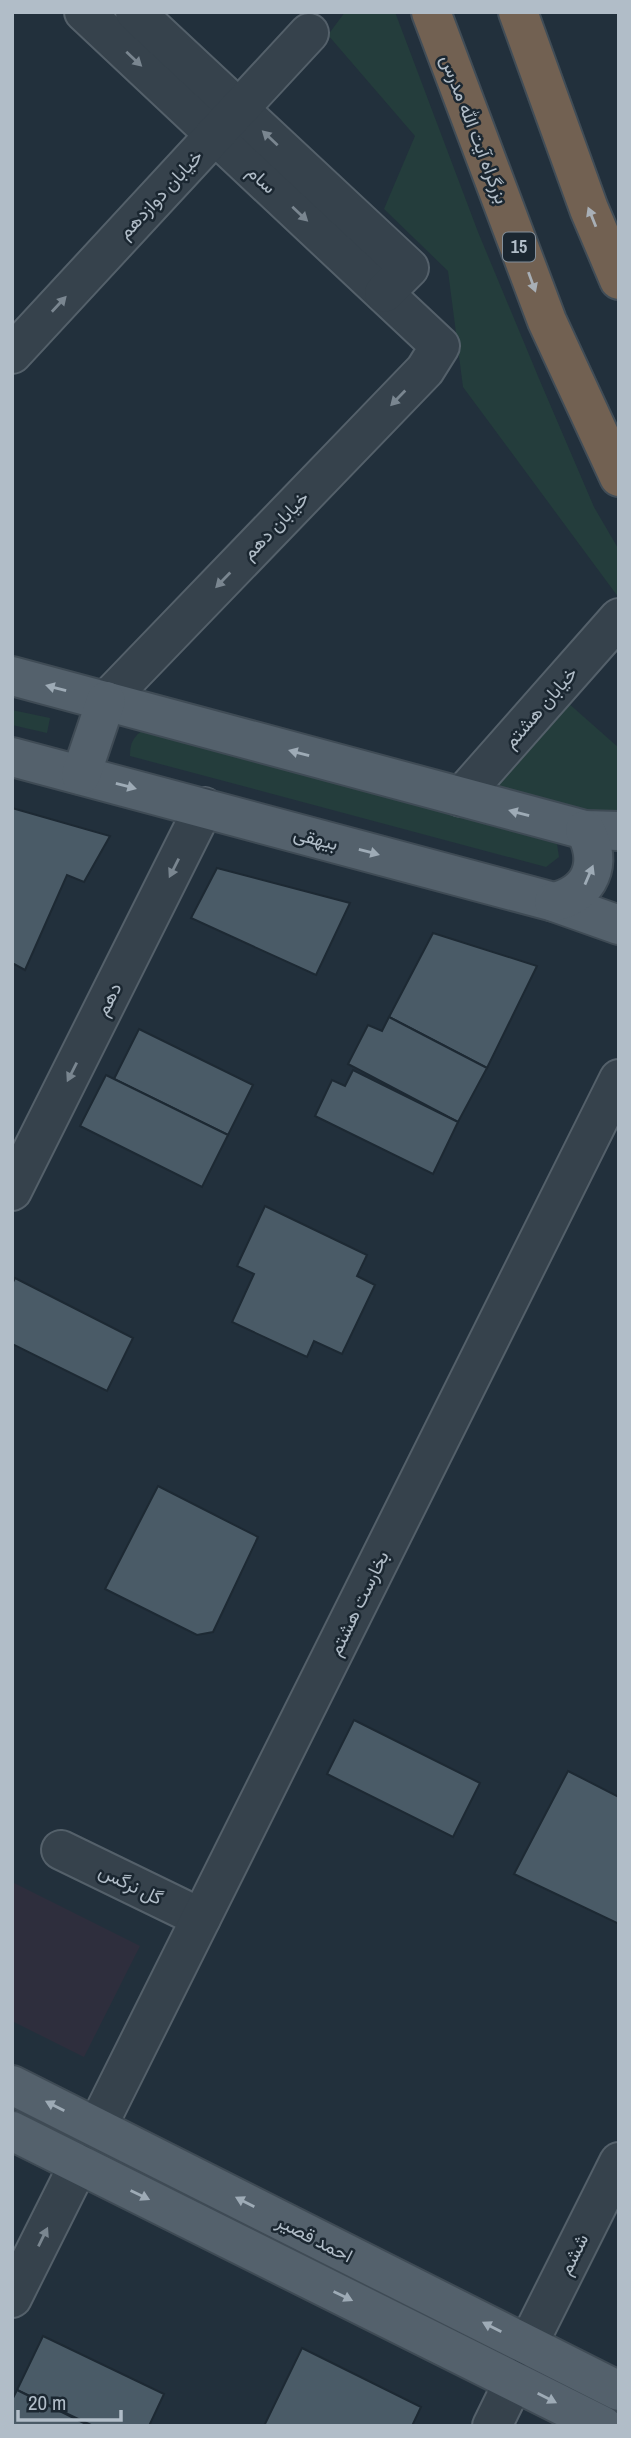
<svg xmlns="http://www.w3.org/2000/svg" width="631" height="2438" font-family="'Archivo Narrow',Vazirmatn,sans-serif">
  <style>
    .medical { fill: #2e2e3d }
    .green { fill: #243d3c }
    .building { fill: #4a5b67; stroke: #1d2933; stroke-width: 2 }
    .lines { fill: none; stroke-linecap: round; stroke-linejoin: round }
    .minor-casing { stroke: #54606a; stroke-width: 42 }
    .major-casing { stroke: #3f4b55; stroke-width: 42 }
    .highway-casing { stroke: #414d57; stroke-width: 42 }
    .minor { stroke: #36424c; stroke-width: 38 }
    .major { stroke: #54616c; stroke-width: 38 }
    .highway { stroke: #726152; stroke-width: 38 }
    .oneway { fill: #7a8690 }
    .oneway2 { fill: #a8afb6 }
    .oneway3 { fill: #9eabb6 }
    .labels { text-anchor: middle; stroke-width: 5; stroke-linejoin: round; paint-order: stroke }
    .shield { fill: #1b2731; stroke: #84909b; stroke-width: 2 }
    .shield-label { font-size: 18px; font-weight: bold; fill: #b1bdc8 }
    .street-label { font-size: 19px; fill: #b1bdc8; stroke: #1b2731 }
  </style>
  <rect width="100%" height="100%" fill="#22303c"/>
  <path class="medical" d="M 12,1882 L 140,1946 L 84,2057 L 12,2021 Z"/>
  <g class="green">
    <path d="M 345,12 L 395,12 L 478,232 L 540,381 L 594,507 L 619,550 L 619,598 L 463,387 L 448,271 L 384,209 L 415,136 L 328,35 Z"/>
    <path d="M 567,702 L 619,748 L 619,812 L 583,812 L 493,790 Z"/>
    <path d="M 12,710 L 50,718 L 47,733 L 12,725 Z"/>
    <path d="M 144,729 L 557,844 L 559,857 L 546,867 L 130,756 C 130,743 133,737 144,729 Z"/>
  </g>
  <g class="building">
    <path d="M 12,808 L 110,836 L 84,882 L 67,875 L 25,970 L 12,963 Z"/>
    <path d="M 217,868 L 350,903 L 316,975 L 191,918 Z"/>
    <path d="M 433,933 L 537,966 L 487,1068 L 389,1017 Z"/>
    <path d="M 389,1017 L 487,1068 L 458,1122 L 348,1064 L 368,1025 L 382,1031 Z"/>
    <path d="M 139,1029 L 253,1085 L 228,1135 L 114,1079 Z"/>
    <path d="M 353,1070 L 458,1122 L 433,1174 L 315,1116 L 332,1080 L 345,1086 Z"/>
    <path d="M 106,1075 L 228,1135 L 202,1187 L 80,1126 Z"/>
    <path d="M 265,1206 L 367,1255 L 357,1276 L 375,1285 L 342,1354 L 314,1341 L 307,1357 L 232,1322 L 254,1274 L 237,1266 Z"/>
    <path d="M 15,1278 L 133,1338 L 107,1391 L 12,1344 L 12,1284 Z"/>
    <path d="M 158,1486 L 258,1537 L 213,1632 L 197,1635 L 105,1589 Z"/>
    <path d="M 354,1720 L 480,1783 L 453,1837 L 327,1774 Z"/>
    <path d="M 568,1771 L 619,1797 L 619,1924 L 514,1874 Z"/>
    <path d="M 43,2336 L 164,2394 L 149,2426 L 93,2426 L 17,2390 Z"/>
    <path d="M 302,2348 L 421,2407 L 412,2426 L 264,2426 Z"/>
    <path d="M 17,2390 L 90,2426 L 12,2426 L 12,2400 Z"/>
  </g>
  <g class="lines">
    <defs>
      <g id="minor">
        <path d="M 84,12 L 440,346 L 425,370 L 106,701"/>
        <path d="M 135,12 L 409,268 L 384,293"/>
        <path d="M 12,354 L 309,33"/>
        <path d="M 461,797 L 619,618"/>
        <path d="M 12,1191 L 204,807"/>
        <path d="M 61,1850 L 201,1918"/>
        <path d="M 97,2127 L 619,1079"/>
        <path d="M 12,2298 L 79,2164"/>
        <path d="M 527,2346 L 619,2162"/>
        <path d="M 492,2426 L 514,2381"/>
      </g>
      <g id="major">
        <path d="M 12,676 L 585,830 L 619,831"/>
        <path d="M 12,757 L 554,902 L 619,925"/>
        <path d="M 81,775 L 106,701"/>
        <path d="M 554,902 C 591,893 603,864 585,830"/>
        <path d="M 12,2085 L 619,2391"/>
        <path d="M 12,2131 L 603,2426"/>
      </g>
      <g id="highway">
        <path d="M 431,12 L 547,321 L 619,477"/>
        <path d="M 518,12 L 589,209 L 619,280"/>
      </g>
    </defs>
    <use href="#minor" class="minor-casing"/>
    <use href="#major" class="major-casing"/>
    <use href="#highway" class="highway-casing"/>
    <use href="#minor" class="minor"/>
    <use href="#major" class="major"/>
    <use href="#highway" class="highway"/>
  </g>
  <defs><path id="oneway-solid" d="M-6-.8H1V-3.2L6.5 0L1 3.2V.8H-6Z" transform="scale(1.75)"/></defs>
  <g class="oneway">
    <use href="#oneway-solid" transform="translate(134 59) rotate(43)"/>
    <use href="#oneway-solid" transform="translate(270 138) rotate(-137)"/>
    <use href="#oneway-solid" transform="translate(300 214) rotate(43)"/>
    <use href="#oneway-solid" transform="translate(59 304) rotate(-47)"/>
    <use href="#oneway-solid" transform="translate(398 398) rotate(134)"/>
    <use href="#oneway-solid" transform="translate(223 580) rotate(134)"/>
    <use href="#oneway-solid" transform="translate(174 868) rotate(117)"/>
    <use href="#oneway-solid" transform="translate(72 1072) rotate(117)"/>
    <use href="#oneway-solid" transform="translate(43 2237) rotate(-64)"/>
  </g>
  <g class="oneway2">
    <use href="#oneway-solid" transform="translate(592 217) rotate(-112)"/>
    <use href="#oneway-solid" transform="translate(532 282) rotate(70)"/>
  </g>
  <g class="oneway3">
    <use href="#oneway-solid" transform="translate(56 688) rotate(-165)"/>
    <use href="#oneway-solid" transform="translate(299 753) rotate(-165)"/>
    <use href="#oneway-solid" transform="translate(126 786) rotate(15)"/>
    <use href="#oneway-solid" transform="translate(519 813) rotate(-165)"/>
    <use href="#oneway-solid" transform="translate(369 852) rotate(15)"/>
    <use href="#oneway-solid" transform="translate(589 875) rotate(-67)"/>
    <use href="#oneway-solid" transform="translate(55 2106) rotate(-153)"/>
    <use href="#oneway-solid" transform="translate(140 2195) rotate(26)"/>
    <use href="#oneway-solid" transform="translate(245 2202) rotate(-153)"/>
    <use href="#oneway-solid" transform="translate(343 2296) rotate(26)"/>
    <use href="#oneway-solid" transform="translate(492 2327) rotate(-153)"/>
    <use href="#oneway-solid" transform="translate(547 2398) rotate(27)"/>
  </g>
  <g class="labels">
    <rect class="shield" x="503" y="232.5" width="32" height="29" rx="5"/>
    <g class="shield-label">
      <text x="519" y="253">15</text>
    </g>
    <g class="street-label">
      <text transform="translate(475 129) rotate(69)" y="7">بزرگراه آیت الله مدرس</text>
      <text transform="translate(262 179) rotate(43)" y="7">سام</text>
      <text transform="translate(160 194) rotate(-47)" y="7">خیابان دوازدهم</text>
      <text transform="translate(275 525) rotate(-46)" y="7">خیابان دهم</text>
      <text transform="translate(540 707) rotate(-49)" y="7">خیابان هشتم</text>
      <text transform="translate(316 838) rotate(15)" y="7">بیهقی</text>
      <text transform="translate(108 999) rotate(-63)" y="7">دهم</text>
      <text transform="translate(358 1603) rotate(-64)" y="7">بخارست هشتم</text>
      <text transform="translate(131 1884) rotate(26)" y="7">گل نرگس</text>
      <text transform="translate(315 2238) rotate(27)" y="7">احمد قصیر</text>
      <text transform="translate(573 2254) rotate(-64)" y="7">ششم</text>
    </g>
  </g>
  <rect width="631" height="2438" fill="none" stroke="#b1bdc8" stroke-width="28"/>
  <path d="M18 2410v10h103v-10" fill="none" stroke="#b1bdc8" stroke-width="3.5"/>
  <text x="28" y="2410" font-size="21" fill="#b1bdc8" stroke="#1b2731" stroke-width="5" paint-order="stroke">20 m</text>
</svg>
